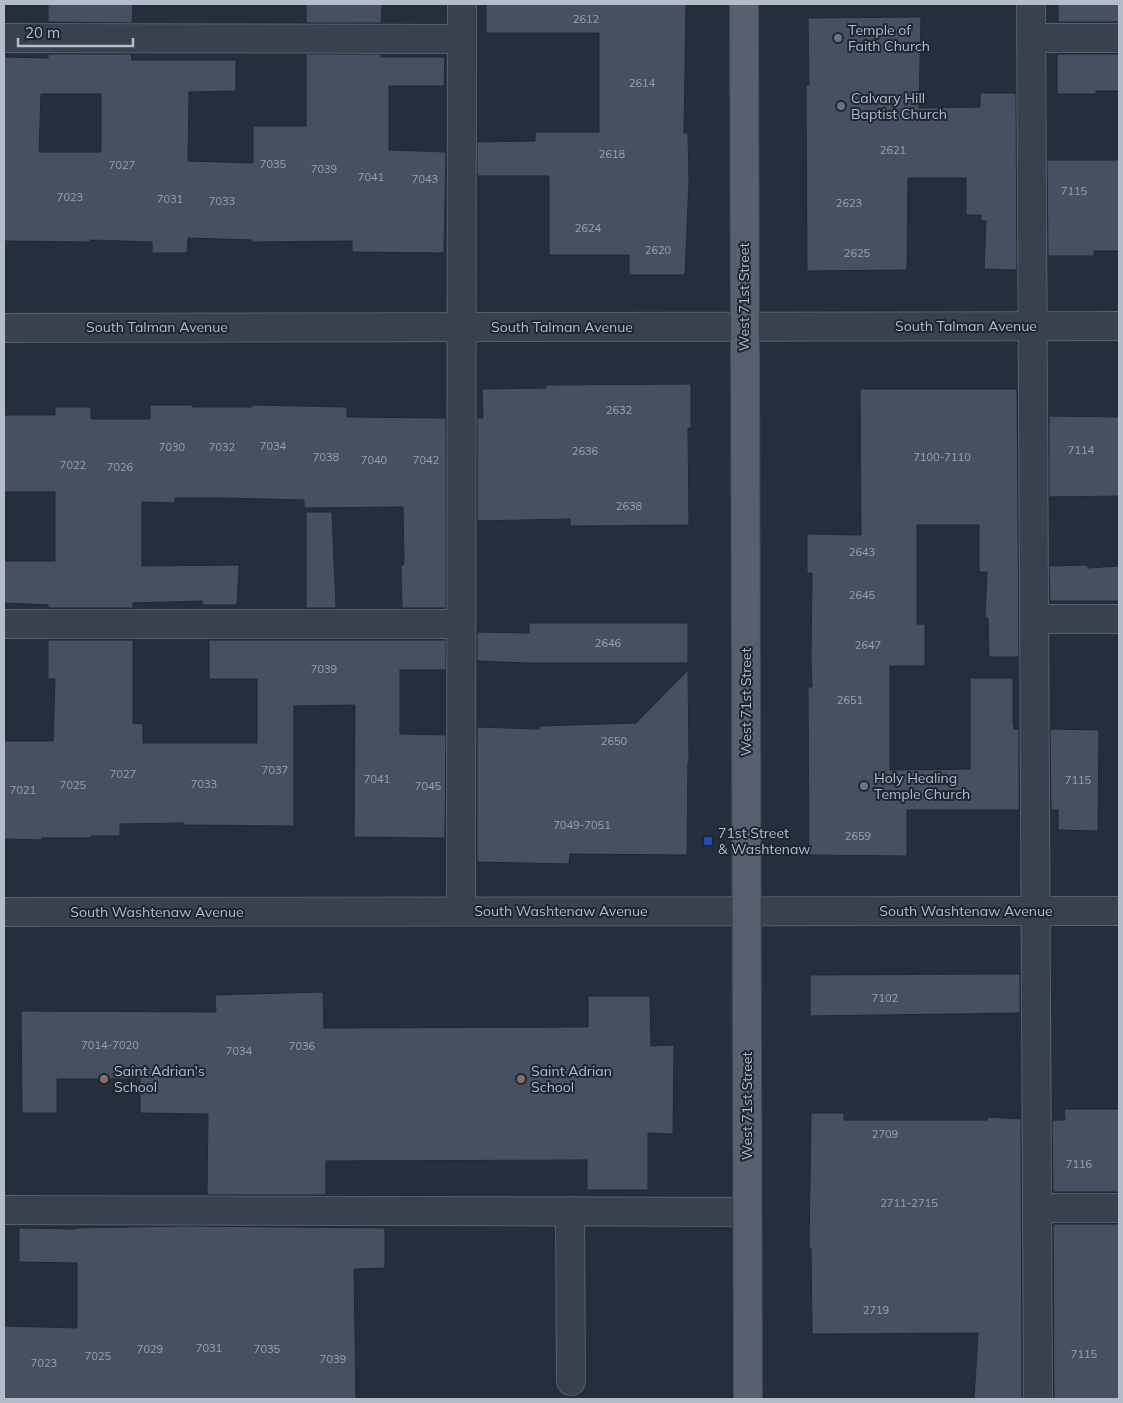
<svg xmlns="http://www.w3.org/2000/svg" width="1123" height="1403" font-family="Mulish,sans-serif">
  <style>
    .building { fill: #455162; stroke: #1f2835; fill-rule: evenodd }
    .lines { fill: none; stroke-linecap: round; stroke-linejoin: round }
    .minor-casing { stroke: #565f6c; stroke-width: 30 }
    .major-casing { stroke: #414a57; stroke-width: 30 }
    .minor { stroke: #38414e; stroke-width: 28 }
    .major { stroke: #56606e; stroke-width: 28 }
    .worship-dot { fill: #6b7280; stroke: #1d2633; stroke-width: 2 }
    .transit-dot { fill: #1a4fb4; stroke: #1d2633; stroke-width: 2 }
    .education-dot { fill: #8d6e63; stroke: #1d2633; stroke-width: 2 }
    .labels { text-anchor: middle; stroke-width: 4; stroke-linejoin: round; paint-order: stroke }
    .number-label { font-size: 11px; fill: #98a1af }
    .poi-label { font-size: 14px; fill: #b4bcc9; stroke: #1d2633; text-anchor: start }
    .street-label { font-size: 14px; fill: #b4bcc9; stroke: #1d2633 }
  </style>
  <rect width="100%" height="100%" fill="#242f3e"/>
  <g class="building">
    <path d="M 48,4 L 133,4 L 132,23 L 48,22 Z"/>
    <path d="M 306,4 L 382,4 L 381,23 L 306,23 Z"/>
    <path d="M 486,4 L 686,4 L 684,133 L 688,133 L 689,182 L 685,275 L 629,275 L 629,255 L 549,255 L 549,176 L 477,176 L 477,142 L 535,141 L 535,132 L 599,132 L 599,33 L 486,33 Z"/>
    <rect x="1058" y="4" width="61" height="18"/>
    <path d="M 921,17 L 919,108 L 980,107 L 980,93 L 1016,93 L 1017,270 L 984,269 L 986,221 L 981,221 L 981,215 L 966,215 L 966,178 L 908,178 L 907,270 L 807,271 L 806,85 L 809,85 L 808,18 Z"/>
    <path d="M 48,54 L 131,54 L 132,60 L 236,60 L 236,91 L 189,92 L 188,161 L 253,163 L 253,126 L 306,126 L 306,54 L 381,54 L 381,57 L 445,57 L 444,86 L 389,86 L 389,150 L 446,152 L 444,253 L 352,252 L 352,241 L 252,242 L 252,240 L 188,238 L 187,253 L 152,253 L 152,242 L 90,240 L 90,242 L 4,241 L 4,57 L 48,58 ZM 41,94 L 101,94 L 101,152 L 39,152 Z"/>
    <path d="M 1057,54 L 1119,54 L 1119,91 L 1096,91 L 1096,94 L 1057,94 Z"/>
    <path d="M 1047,160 L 1119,160 L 1119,251 L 1094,251 L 1094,256 L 1048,256 Z"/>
    <path d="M 691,384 L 691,428 L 688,428 L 689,525 L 570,526 L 570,519 L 477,521 L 477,418 L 483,418 L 482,389 L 546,388 L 546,385 Z"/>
    <path d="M 860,389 L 1017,389 L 1019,657 L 989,657 L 988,618 L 985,618 L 987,572 L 979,572 L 979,525 L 917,525 L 917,624 L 925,624 L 925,666 L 890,666 L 890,770 L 970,769 L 970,678 L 1013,678 L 1013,721 L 1014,729 L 1019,729 L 1019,810 L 907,810 L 907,856 L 809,855 L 808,687 L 812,687 L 811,658 L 812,573 L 807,573 L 807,534 L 861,535 Z"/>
    <path d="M 150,405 L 192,405 L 192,407 L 252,407 L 252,405 L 347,407 L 347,417 L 446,418 L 446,608 L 402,608 L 401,566 L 404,564 L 403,507 L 304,508 L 304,500 L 225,498 L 175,498 L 175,503 L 142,502 L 142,566 L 239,565 L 237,605 L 202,605 L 202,601 L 133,603 L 133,608 L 48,608 L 48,605 L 4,603 L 4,561 L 55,561 L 55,492 L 4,492 L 4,415 L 55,415 L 55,407 L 91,407 L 91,419 L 150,419 Z"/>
    <path d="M 1049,416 L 1119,417 L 1119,496 L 1049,497 Z"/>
    <path d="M 306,512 L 332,512 L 336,608 L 306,608 Z"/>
    <path d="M 1088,565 L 1088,568 L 1119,566 L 1119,601 L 1050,601 L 1049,566 Z"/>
    <path d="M 529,623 L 688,623 L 688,663 L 529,663 L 477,661 L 477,632 L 529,633 Z"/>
    <path d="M 48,640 L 133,640 L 133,723 L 143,724 L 143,743 L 257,743 L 257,679 L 209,679 L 209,640 L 446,640 L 446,670 L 400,670 L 400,734 L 446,735 L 445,838 L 354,837 L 355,705 L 294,706 L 294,826 L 184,825 L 184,823 L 120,824 L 120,836 L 91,836 L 91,838 L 42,838 L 42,840 L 4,839 L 4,741 L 53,741 L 55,679 L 48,679 Z"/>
    <path d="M 688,670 L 689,762 L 688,762 L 687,855 L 570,854 L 569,864 L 477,862 L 477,727 L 539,729 L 539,726 L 636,723 Z"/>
    <path d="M 1050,729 L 1099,730 L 1098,831 L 1058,830 L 1058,810 L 1051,810 Z"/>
    <path d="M 991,974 L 1020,974 L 1020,1013 L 810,1016 L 810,975 Z"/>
    <path d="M 323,992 L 324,1028 L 588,1027 L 588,996 L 650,996 L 651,1046 L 674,1045 L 673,1134 L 648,1133 L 648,1190 L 587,1190 L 587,1160 L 326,1161 L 326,1195 L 207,1195 L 208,1114 L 140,1113 L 140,1079 L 57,1079 L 57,1113 L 22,1113 L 21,1011 L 216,1012 L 215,995 Z"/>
    <path d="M 1064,1109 L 1119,1109 L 1119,1192 L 1053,1192 L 1052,1120 L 1065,1120 Z"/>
    <path d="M 811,1113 L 844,1113 L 844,1120 L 987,1120 L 987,1117 L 1021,1119 L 1022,1399 L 974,1399 L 978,1333 L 812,1334 L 811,1248 L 809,1248 Z"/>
    <path d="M 1053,1224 L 1119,1224 L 1119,1399 L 1054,1399 Z"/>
    <path d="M 185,1226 L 385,1228 L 385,1268 L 354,1269 L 356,1399 L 4,1399 L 4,1326 L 77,1328 L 77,1263 L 19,1262 L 19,1228 L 76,1229 L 76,1228 Z"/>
  </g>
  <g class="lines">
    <defs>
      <g id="minor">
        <path d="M 1031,4 L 1038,1399"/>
        <path d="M 4,38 L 462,39"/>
        <path d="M 1031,38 L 1119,38"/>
        <path d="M 4,328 L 1119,326"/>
        <path d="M 1034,619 L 1119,619"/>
        <path d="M 4,624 L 461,624"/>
        <path d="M 461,911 L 462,4"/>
        <path d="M 4,912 L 1119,911"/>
        <path d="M 1037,1208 L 1119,1208"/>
        <path d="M 4,1210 L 747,1212"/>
        <path d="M 570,1211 L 571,1381"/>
      </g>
      <path id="major" d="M 744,4 L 748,1399"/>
    </defs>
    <use href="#minor" class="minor-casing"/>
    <use href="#major" class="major-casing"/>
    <use href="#minor" class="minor"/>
    <use href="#major" class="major"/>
  </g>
  <g class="worship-dot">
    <circle cx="838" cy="38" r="5"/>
    <circle cx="841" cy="106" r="5"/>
    <circle cx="864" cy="786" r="5"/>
  </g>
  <rect class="transit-dot" x="703" y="836" width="10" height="10" rx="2.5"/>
  <g class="education-dot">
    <circle cx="104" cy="1079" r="5"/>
    <circle cx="521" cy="1079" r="5"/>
  </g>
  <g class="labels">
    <g class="number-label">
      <text x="586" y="23">2612</text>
      <text x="642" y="87">2614</text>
      <text x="893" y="154">2621</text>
      <text x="612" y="158">2618</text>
      <text x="273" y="168">7035</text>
      <text x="122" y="169">7027</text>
      <text x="324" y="173">7039</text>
      <text x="371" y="181">7041</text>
      <text x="425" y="183">7043</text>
      <text x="1074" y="195">7115</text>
      <text x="70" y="201">7023</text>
      <text x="170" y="203">7031</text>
      <text x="222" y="205">7033</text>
      <text x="849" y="207">2623</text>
      <text x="588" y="232">2624</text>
      <text x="658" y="254">2620</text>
      <text x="857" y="257">2625</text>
      <text x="619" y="414">2632</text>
      <text x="273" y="450">7034</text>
      <text x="172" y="451">7030</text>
      <text x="222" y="451">7032</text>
      <text x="1081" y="454">7114</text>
      <text x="585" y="455">2636</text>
      <text x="326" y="461">7038</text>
      <text x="942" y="461">7100-7110</text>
      <text x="374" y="464">7040</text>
      <text x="426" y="464">7042</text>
      <text x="73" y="469">7022</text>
      <text x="120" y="471">7026</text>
      <text x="629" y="510">2638</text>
      <text x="862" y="556">2643</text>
      <text x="862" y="599">2645</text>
      <text x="608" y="647">2646</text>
      <text x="868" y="649">2647</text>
      <text x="324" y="673">7039</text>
      <text x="850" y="704">2651</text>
      <text x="614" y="745">2650</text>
      <text x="275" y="774">7037</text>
      <text x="123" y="778">7027</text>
      <text x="377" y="783">7041</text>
      <text x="1078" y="784">7115</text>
      <text x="204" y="788">7033</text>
      <text x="73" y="789">7025</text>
      <text x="428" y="790">7045</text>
      <text x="23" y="794">7021</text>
      <text x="582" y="829">7049-7051</text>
      <text x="858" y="840">2659</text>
      <text x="885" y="1002">7102</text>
      <text x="110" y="1049">7014-7020</text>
      <text x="302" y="1050">7036</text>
      <text x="239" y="1055">7034</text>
      <text x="885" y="1138">2709</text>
      <text x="1079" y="1168">7116</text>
      <text x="909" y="1207">2711-2715</text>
      <text x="876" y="1314">2719</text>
      <text x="209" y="1352">7031</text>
      <text x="150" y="1353">7029</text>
      <text x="267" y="1353">7035</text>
      <text x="1084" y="1358">7115</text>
      <text x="98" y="1360">7025</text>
      <text x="333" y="1363">7039</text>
      <text x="44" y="1367">7023</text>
    </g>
    <g class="poi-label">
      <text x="848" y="35">Temple of<tspan x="848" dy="16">Faith Church</tspan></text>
      <text x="851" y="103">Calvary Hill<tspan x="851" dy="16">Baptist Church</tspan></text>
      <text x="874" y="783">Holy Healing<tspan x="874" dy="16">Temple Church</tspan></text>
      <text x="718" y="838">71st Street<tspan x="718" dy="16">&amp; Washtenaw</tspan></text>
      <text x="114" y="1076">Saint Adrian's<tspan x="114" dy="16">School</tspan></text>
      <text x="531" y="1076">Saint Adrian<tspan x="531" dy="16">School</tspan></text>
    </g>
    <g class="street-label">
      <text transform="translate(744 297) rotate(-90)" y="5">West 71st Street</text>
      <text x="966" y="331">South Talman Avenue</text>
      <text x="157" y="332">South Talman Avenue</text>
      <text x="562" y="332">South Talman Avenue</text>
      <text transform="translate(746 702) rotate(-90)" y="5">West 71st Street</text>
      <text x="561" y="916">South Washtenaw Avenue</text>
      <text x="966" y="916">South Washtenaw Avenue</text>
      <text x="157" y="917">South Washtenaw Avenue</text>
      <text transform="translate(747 1106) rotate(-90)" y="5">West 71st Street</text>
    </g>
  </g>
  <rect width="1123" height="1403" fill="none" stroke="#b4bcc9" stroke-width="10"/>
  <path d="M18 38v8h115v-8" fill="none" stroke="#b4bcc9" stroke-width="2.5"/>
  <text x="25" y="38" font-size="15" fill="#b4bcc9" stroke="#1d2633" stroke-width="4" paint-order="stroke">20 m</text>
</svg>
